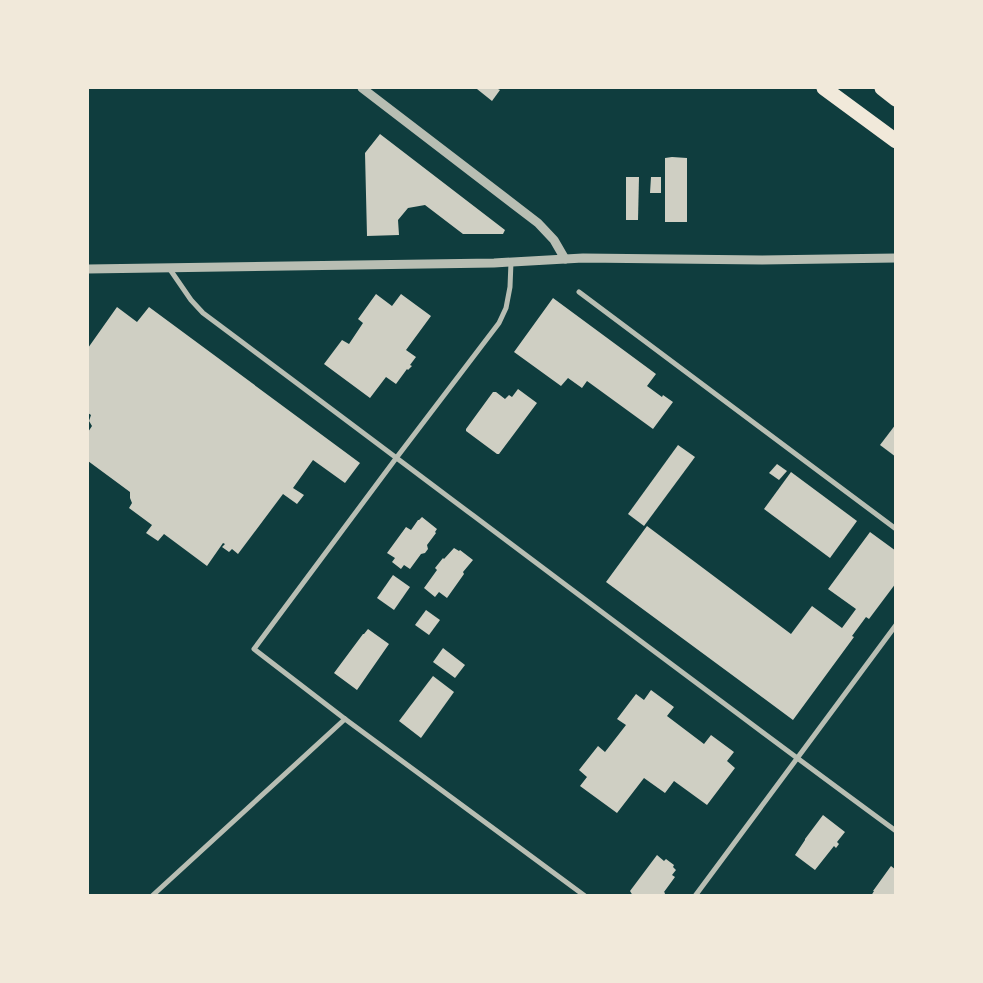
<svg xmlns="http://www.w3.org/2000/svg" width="983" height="983" font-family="'Libre Baskerville',serif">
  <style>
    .building { fill: #cfcfc3 }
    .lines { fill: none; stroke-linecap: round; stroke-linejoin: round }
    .minor { stroke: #b8beb3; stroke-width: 5 }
    .tertiary { stroke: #b8beb3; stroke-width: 9 }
    .motorway { stroke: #f1e9da; stroke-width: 15 }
  </style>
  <rect width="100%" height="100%" fill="#0f3d3e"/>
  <g class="building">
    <path d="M 479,88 L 496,88 L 500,90 L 492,101 L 477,89 Z"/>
    <path d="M 380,134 L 505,230 L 503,234 L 463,234 L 425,205 L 408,208 L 398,220 L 399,235 L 367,236 L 365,153 Z"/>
    <path d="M 672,157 L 687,158 L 687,222 L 665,222 L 665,158 Z"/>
    <path d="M 626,177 L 639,177 L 638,220 L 626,220 Z"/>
    <path d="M 651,177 L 661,177 L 661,193 L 650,193 Z"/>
    <path d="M 376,294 L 392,306 L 401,294 L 431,316 L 406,350 L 416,357 L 410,365 L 412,366 L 408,370 L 407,369 L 396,384 L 386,377 L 370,398 L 324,364 L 342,340 L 349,344 L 363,323 L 358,319 Z"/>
    <path d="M 553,298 L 656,374 L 647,386 L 662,397 L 663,395 L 673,402 L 653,429 L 587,381 L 582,388 L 568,378 L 561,386 L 514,352 Z"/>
    <path d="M 117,307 L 137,322 L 149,307 L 360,463 L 345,483 L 313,460 L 293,488 L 304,495 L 297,504 L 283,494 L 238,554 L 232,549 L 229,552 L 222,547 L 225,544 L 223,543 L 207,566 L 164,534 L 158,541 L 146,533 L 152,525 L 129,508 L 132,503 L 130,498 L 130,492 L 88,461 L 88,432 L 92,426 L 89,421 L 91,415 L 88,413 L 88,348 Z"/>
    <path d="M 518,389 L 537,403 L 499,454 L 497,454 L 466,431 L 466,429 L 493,392 L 496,392 L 505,399 L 509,395 L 512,397 Z"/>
    <path d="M 896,424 L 896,457 L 880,445 Z"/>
    <path d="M 678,445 L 695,457 L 644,526 L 628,514 Z"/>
    <path d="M 777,464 L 787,471 L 779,480 L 769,473 Z"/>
    <path d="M 791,472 L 857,521 L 830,558 L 764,509 Z"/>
    <path d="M 422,517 L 437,529 L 435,532 L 436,533 L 427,545 L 428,549 L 425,553 L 421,554 L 410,569 L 404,565 L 401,569 L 392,562 L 395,558 L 387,553 L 406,527 L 411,530 L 418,520 L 419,520 Z"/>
    <path d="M 647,526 L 791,634 L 812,606 L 842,628 L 856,609 L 828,589 L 870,532 L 896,551 L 896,583 L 869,619 L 866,617 L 852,636 L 854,637 L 793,720 L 606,582 Z"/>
    <path d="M 454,548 L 459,551 L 460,550 L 473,560 L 463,572 L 464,574 L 447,598 L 439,592 L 435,597 L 424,588 L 437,570 L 435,568 L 443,558 L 444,559 Z"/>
    <path d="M 393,575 L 410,587 L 394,610 L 377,598 Z"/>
    <path d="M 426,610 L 440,620 L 429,635 L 415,625 Z"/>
    <path d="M 368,629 L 389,644 L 357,690 L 334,673 L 363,634 L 364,634 Z"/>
    <path d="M 443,648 L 465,665 L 455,678 L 433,662 Z"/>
    <path d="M 433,676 L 454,692 L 421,738 L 399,721 Z"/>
    <path d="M 651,690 L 674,707 L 667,716 L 704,744 L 711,735 L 734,752 L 727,761 L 735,768 L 707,805 L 674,781 L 665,793 L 644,778 L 617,813 L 580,786 L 587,777 L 579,770 L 598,746 L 605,752 L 626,725 L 617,719 L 636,694 L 644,700 Z"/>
    <path d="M 823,815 L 845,832 L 837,842 L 839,844 L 836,848 L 834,846 L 815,870 L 795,855 L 805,840 L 805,839 Z"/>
    <path d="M 657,855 L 664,861 L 666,859 L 674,865 L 673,867 L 676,870 L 672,875 L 675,877 L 664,892 L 665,893 L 664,896 L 633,896 L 630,891 Z"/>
    <path d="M 891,866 L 896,870 L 896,896 L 871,896 L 874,891 L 873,891 Z"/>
  </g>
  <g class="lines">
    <g class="minor">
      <path d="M 511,262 L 510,287 L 506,308 L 499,323 L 397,457 L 254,649 L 345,719 L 585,896"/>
      <path d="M 169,268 L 191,300 L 203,313 C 434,485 663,660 896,831"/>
      <path d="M 579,292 L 896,529"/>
      <path d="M 152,896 L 345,719"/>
      <path d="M 695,896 L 896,625"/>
    </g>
    <g class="tertiary">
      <path d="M 362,88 L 538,223 L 554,240 L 565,259"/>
      <path d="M 88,269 L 494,263 L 583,258 L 762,260 L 896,258"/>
    </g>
    <g class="motorway">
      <path d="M 824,88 L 896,141"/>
      <path d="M 882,88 L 896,99"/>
    </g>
  </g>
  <rect width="983" height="983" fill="none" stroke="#f1e9da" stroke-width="178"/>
</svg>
